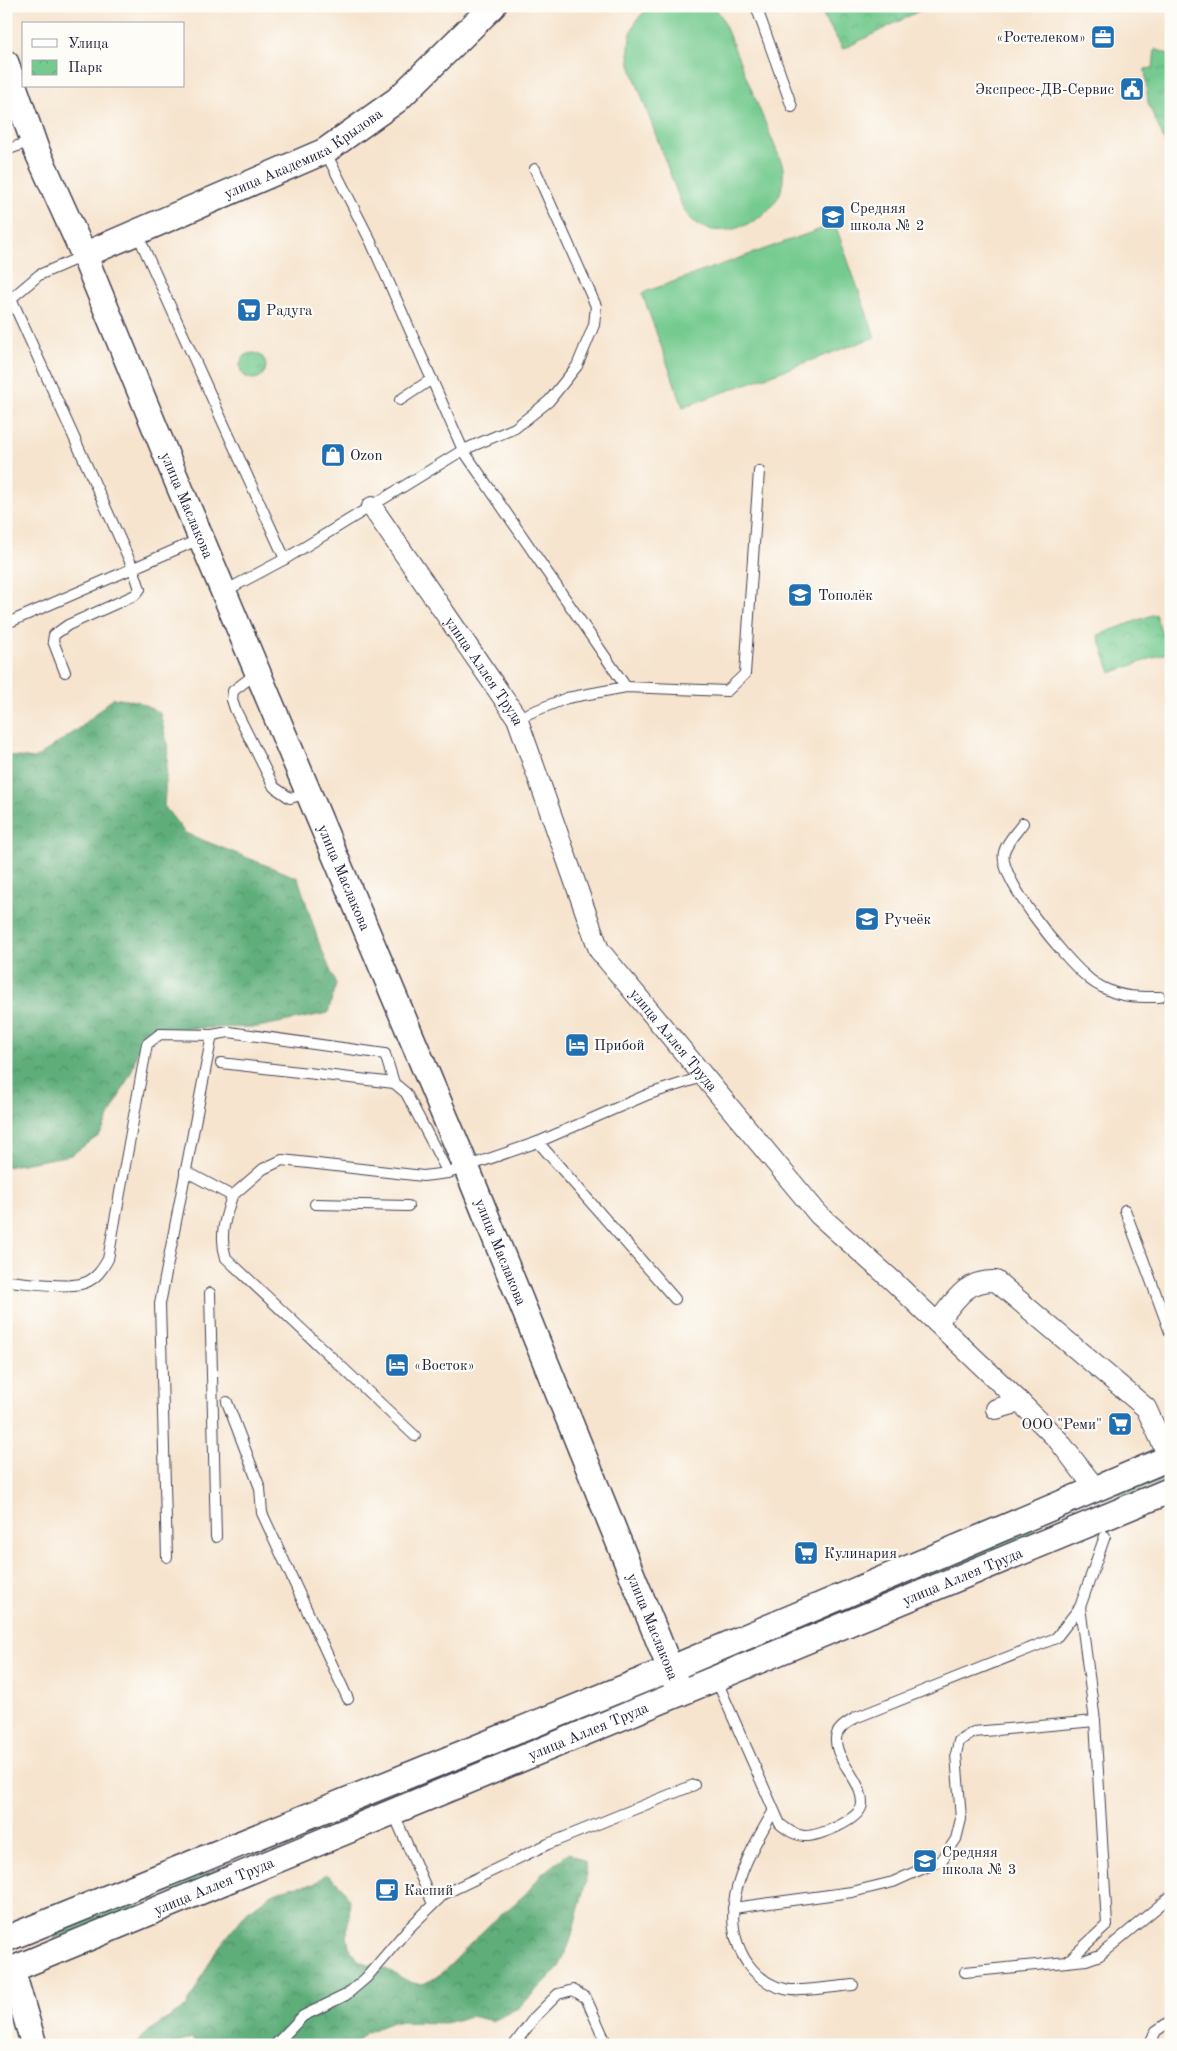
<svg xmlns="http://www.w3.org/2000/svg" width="1177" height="2051" font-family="'Old Standard TT',serif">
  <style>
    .grass { fill: url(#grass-tufts); stroke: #4b7665 }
    .forest { fill: url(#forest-crowns); stroke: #40685a }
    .park { fill: url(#park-crowns); stroke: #4b7665 }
    .pitch { fill: #74ca8f; stroke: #4b7665 }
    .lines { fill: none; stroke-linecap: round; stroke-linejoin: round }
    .service-casing { stroke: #423f51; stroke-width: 12 }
    .minor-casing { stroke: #423f51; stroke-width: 22 }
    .tertiary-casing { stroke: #423f51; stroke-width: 28 }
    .service { stroke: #fff; stroke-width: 10 }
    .minor { stroke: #fff; stroke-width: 20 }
    .tertiary { stroke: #fff; stroke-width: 25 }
    .labels { text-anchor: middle; stroke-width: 4.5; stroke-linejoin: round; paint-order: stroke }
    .poi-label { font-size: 15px; fill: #22223b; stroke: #fdfcf7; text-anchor: start }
    .street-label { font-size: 15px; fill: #22223b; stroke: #fdfcf7 }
  </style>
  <defs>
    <pattern id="grass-tufts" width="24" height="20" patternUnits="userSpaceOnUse" patternTransform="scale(1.25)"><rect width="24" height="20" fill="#74ca8f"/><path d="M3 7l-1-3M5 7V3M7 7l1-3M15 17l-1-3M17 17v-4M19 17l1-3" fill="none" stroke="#64ad7c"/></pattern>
    <pattern id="forest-crowns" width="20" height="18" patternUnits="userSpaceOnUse" patternTransform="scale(1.25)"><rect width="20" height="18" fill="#5fae7a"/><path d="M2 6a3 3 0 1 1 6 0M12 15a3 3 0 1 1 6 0" fill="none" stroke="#4e8d65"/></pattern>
    <pattern id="park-crowns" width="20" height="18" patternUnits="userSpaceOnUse" patternTransform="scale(1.25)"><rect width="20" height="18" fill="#74ca8f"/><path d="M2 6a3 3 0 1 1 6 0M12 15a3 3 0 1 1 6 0" fill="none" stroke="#64ad7c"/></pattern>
  </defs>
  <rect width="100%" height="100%" fill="#fdfcf7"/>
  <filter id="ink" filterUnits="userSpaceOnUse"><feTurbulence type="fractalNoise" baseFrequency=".02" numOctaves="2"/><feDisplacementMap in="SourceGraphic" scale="10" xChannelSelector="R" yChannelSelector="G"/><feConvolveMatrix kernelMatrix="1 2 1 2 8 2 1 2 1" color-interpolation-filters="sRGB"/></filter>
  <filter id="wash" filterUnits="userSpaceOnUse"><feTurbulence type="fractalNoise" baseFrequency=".0096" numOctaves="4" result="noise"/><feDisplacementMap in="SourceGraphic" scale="20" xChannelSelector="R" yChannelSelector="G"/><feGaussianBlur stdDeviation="1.12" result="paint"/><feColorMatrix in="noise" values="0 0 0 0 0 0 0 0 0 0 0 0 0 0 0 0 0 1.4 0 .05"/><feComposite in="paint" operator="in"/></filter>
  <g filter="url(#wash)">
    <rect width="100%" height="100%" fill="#f6e4ce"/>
    <g class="grass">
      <path d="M 1155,49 L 1171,55 L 1171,156 L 1148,103 L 1145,69 L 1153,68 Z"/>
      <circle cx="253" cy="366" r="13"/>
      <path d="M 1171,1471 L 1171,1477 L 1121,1498 L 1119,1493 Z"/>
      <path d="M 1034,1528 L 1037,1533 L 712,1669 L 710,1664 Z"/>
      <path d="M 640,1692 L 642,1697 L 254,1856 L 252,1852 Z"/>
      <path d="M 221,1867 L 223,1872 L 55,1938 L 53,1933 Z"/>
    </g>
    <g class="forest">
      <path d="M 113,698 L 137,701 L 160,713 L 168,748 L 164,806 L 185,833 L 298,878 L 319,943 L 336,984 L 328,1013 L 258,1027 L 152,1029 L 139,1044 L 132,1070 L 100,1135 L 71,1155 L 6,1167 L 6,755 L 34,759 L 80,728 Z"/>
      <path d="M 569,1853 L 585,1862 L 586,1881 L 570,1942 L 559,1968 L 520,2007 L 493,2021 L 470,2016 L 446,2023 L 393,2022 L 367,2032 L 354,2045 L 200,2045 L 191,2038 L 174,2045 L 135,2045 L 148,2031 L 187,2006 L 215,1952 L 247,1912 L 272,1894 L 290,1887 L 314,1884 L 326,1874 C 371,1904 334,1921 353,1954 C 358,1964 373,1964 383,1968 C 395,1972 409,1985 421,1984 C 439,1982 466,1947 479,1935 C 492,1921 508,1910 522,1897 C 530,1890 535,1882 542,1874 C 550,1867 560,1860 569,1853 Z"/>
    </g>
    <g class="park">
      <path d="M 818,6 L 929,6 L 843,49 Z"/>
      <path d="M 1155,614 L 1169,652 L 1111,673 L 1098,635 Z"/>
    </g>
    <g class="pitch">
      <path d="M 651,6 L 714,6 L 721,16 L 783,166 C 783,175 784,184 780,193 C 768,223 716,245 691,219 C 687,216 685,210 682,206 L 630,65 C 627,40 630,22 651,6 Z"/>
      <path d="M 835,224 L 875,337 L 683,407 L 642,293 Z"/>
    </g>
  </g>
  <g filter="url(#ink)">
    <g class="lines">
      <defs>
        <g id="service">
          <path d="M 756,6 L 792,107"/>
          <path d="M 6,150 L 32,141"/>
          <path d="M 325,151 L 371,242 L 463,450 L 626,687"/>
          <path d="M 137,233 L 285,559"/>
          <path d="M 11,298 L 133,568 L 140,589 L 135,595 L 68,625 L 54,635 L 53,641 L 65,672"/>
          <path d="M 7,302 L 39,275 L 83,256"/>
          <path d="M 400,400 L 432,379"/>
          <path d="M 225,591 L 285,559 L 463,450 L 515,428 L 549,401 L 577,366 L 594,325 L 596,306 L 535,169"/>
          <path d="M 12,621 L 200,539"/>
          <path d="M 258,672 L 233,691 L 232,700 L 235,709 L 274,787 L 290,798 L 308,793"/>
          <path d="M 517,718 L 567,698 L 626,687 L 727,691 L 745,674 L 759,471"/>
          <path d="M 1023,823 C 1017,832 1007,841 1004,852 C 997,877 1066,960 1086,976 C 1092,982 1101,987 1108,990 C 1125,998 1142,997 1160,997"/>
          <path d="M 212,1035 L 229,1032 L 385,1054 L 394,1083 L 406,1093 L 448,1173"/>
          <path d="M 221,1063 L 394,1083"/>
          <path d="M 538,1142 L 675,1299"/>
          <path d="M 185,1171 L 232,1196 C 225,1218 219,1236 226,1258 L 415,1436"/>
          <path d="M 232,1196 L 263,1169 L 282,1160 L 423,1176 L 448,1173 L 538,1142 L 649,1094 L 705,1076"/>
          <path d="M 315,1204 L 408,1206"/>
          <path d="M 1125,1210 L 1171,1335"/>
          <path d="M 6,1217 L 7,1217"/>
          <path d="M 6,1281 C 25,1282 67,1289 84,1283 C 96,1279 102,1270 108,1259 L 147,1044 L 160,1034 L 212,1035 L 160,1304 L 167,1557"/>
          <path d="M 210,1293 L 216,1537"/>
          <path d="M 227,1402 L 260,1488 L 262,1513 L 348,1699"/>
          <path d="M 716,1679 L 780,1824 C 788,1830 794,1835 804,1836 C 818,1837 861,1820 862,1804 C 862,1779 836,1762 836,1740 C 835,1729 848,1723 855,1718 L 1056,1638 L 1080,1607 L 1105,1536"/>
          <path d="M 393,1812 L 433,1904"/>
          <path d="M 773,1812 C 747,1857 713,1913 748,1964 C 757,1976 770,1986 785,1989 C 798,1993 837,1986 853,1985"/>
          <path d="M 733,1908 L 852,1892 L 893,1882 L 942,1860 L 956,1839 L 961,1819 L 956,1754 L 959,1741 L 974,1732 L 1095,1721"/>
          <path d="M 1067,1962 L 1086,1960 L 1100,1955 L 1171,1896"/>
          <path d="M 965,1972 L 1067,1962 L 1107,1925 L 1095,1721 L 1080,1607"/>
          <path d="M 275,2045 L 303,2016 L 346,1995 L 366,1978 L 408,1929 L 444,1894 L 548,1844 L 694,1785"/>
          <path d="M 514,2045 L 534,2018 L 558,1994 L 573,1990 L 586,1998 L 607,2045"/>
          <path d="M 1149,2045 L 1156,2031 L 1169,2022"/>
        </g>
        <g id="minor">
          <path id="s1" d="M 372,507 L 517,718 L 599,950 L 819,1215 L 893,1281 L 1020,1402 L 1058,1440 L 1096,1489"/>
          <path d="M 937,1323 C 954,1302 965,1279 996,1281 L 1146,1408 L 1169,1458"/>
          <path d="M 996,1409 L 1020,1402"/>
        </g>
        <g id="tertiary">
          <path id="s2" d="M 6,63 L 36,149 L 84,255 L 174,474 L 470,1176 L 680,1693"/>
          <path id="s3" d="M 84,255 L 325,151 L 397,100 L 493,6"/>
          <path d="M 6,1939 L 670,1669 L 1171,1457"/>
          <path d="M 12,1970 L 34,2045"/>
          <path id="s4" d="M 6,1972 L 1171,1490"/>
        </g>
      </defs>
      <use href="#service" class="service-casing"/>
      <use href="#minor" class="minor-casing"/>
      <use href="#tertiary" class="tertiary-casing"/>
      <use href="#service" class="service"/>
      <use href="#minor" class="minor"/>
      <use href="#tertiary" class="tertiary"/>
    </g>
  </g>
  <defs>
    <symbol id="office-square" viewBox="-11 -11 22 22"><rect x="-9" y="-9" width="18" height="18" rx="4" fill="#1f6fb2" stroke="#fdfcf7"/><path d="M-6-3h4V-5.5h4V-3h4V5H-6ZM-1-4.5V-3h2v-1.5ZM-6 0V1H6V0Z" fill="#fff"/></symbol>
    <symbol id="civic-square" viewBox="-11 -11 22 22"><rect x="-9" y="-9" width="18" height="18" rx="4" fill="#1f6fb2" stroke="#fdfcf7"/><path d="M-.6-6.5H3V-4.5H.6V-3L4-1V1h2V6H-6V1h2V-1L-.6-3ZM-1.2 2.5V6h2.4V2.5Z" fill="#fff"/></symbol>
    <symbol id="school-square" viewBox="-11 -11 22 22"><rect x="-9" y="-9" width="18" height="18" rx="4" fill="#1f6fb2" stroke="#fdfcf7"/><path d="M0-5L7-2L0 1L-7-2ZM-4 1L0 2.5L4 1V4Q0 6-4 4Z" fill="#fff"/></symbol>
    <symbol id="supermarket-square" viewBox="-11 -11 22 22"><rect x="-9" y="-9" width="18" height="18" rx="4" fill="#1f6fb2" stroke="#fdfcf7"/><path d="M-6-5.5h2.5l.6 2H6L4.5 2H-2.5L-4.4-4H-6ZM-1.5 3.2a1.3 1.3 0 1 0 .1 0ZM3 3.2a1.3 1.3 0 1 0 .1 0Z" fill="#fff"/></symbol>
    <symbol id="shop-square" viewBox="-11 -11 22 22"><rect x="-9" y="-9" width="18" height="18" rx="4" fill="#1f6fb2" stroke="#fdfcf7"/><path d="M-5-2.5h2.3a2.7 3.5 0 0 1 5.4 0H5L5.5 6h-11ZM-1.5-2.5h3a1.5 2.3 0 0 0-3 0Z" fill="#fff"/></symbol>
    <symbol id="hotel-square" viewBox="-11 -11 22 22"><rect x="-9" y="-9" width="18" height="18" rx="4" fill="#1f6fb2" stroke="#fdfcf7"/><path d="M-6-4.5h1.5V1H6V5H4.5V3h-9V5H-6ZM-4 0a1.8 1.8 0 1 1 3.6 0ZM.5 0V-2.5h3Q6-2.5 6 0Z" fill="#fff"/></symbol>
    <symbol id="cafe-square" viewBox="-11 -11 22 22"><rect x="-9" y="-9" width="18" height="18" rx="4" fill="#1f6fb2" stroke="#fdfcf7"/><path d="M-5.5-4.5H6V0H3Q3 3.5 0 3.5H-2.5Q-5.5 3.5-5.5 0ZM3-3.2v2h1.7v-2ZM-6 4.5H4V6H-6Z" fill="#fff"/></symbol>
  </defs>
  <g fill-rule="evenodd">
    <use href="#office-square" x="1089" y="23" width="28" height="28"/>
    <use href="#civic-square" x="1118" y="75" width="28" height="28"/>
    <use href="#school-square" x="819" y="203" width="28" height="28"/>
    <use href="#supermarket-square" x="235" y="296" width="28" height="28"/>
    <use href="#shop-square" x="319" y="441" width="28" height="28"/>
    <use href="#school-square" x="786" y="581" width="28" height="28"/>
    <use href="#school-square" x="853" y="905" width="28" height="28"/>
    <use href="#hotel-square" x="563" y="1031" width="28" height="28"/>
    <use href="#hotel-square" x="383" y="1351" width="28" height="28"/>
    <use href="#supermarket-square" x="1106" y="1410" width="28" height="28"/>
    <use href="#supermarket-square" x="792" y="1539" width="28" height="28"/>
    <use href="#school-square" x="911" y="1847" width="28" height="28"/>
    <use href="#cafe-square" x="373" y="1876" width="28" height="28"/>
  </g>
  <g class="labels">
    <g class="poi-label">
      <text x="1086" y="42" text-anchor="end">«Ростелеком»</text>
      <text x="1114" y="94" text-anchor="end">Экспресс-ДВ-Сервис</text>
      <text x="850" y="213">Средняя<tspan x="850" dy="17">школа № 2</tspan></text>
      <text x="266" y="315">Радуга</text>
      <text x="350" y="460">Ozon</text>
      <text x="818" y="600">Тополёк</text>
      <text x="884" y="924">Ручеёк</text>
      <text x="594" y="1050">Прибой</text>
      <text x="414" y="1370">«Восток»</text>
      <text x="1102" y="1429" text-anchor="end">ООО "Реми"</text>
      <text x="824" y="1558">Кулинария</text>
      <text x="942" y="1857">Средняя<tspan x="942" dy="17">школа № 3</tspan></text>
      <text x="404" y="1895">Каспий</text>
    </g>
    <g class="street-label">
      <text dy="5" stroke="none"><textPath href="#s3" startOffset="242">улица Академика Крылова</textPath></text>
      <text dy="5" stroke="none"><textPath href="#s2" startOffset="478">улица Маслакова</textPath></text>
      <text dy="5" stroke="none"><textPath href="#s1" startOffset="199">улица Аллея Труда</textPath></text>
      <text dy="5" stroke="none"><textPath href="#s2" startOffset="882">улица Маслакова</textPath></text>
      <text dy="5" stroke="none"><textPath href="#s1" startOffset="619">улица Аллея Труда</textPath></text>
      <text dy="5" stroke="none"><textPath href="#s2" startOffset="1288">улица Маслакова</textPath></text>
      <text dy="5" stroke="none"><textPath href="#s4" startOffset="1035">улица Аллея Труда</textPath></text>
      <text dy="5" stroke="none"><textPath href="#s2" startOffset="1692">улица Маслакова</textPath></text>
      <text dy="5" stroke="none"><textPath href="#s4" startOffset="630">улица Аллея Труда</textPath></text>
      <text dy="5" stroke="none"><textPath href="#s4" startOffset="225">улица Аллея Труда</textPath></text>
    </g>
  </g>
  <rect width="1177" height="2051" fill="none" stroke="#fdfcf7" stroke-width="25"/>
  <rect x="22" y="22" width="162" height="65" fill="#fdfcf7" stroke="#a5a5ac"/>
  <rect x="32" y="39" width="25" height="8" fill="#ffffff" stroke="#a5a5ac"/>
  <text x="68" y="48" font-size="15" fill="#22223b">Улица</text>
  <rect x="32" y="60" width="25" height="15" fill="url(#park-crowns)" stroke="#a5a5ac"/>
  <text x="68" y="72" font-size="15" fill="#22223b">Парк</text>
</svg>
